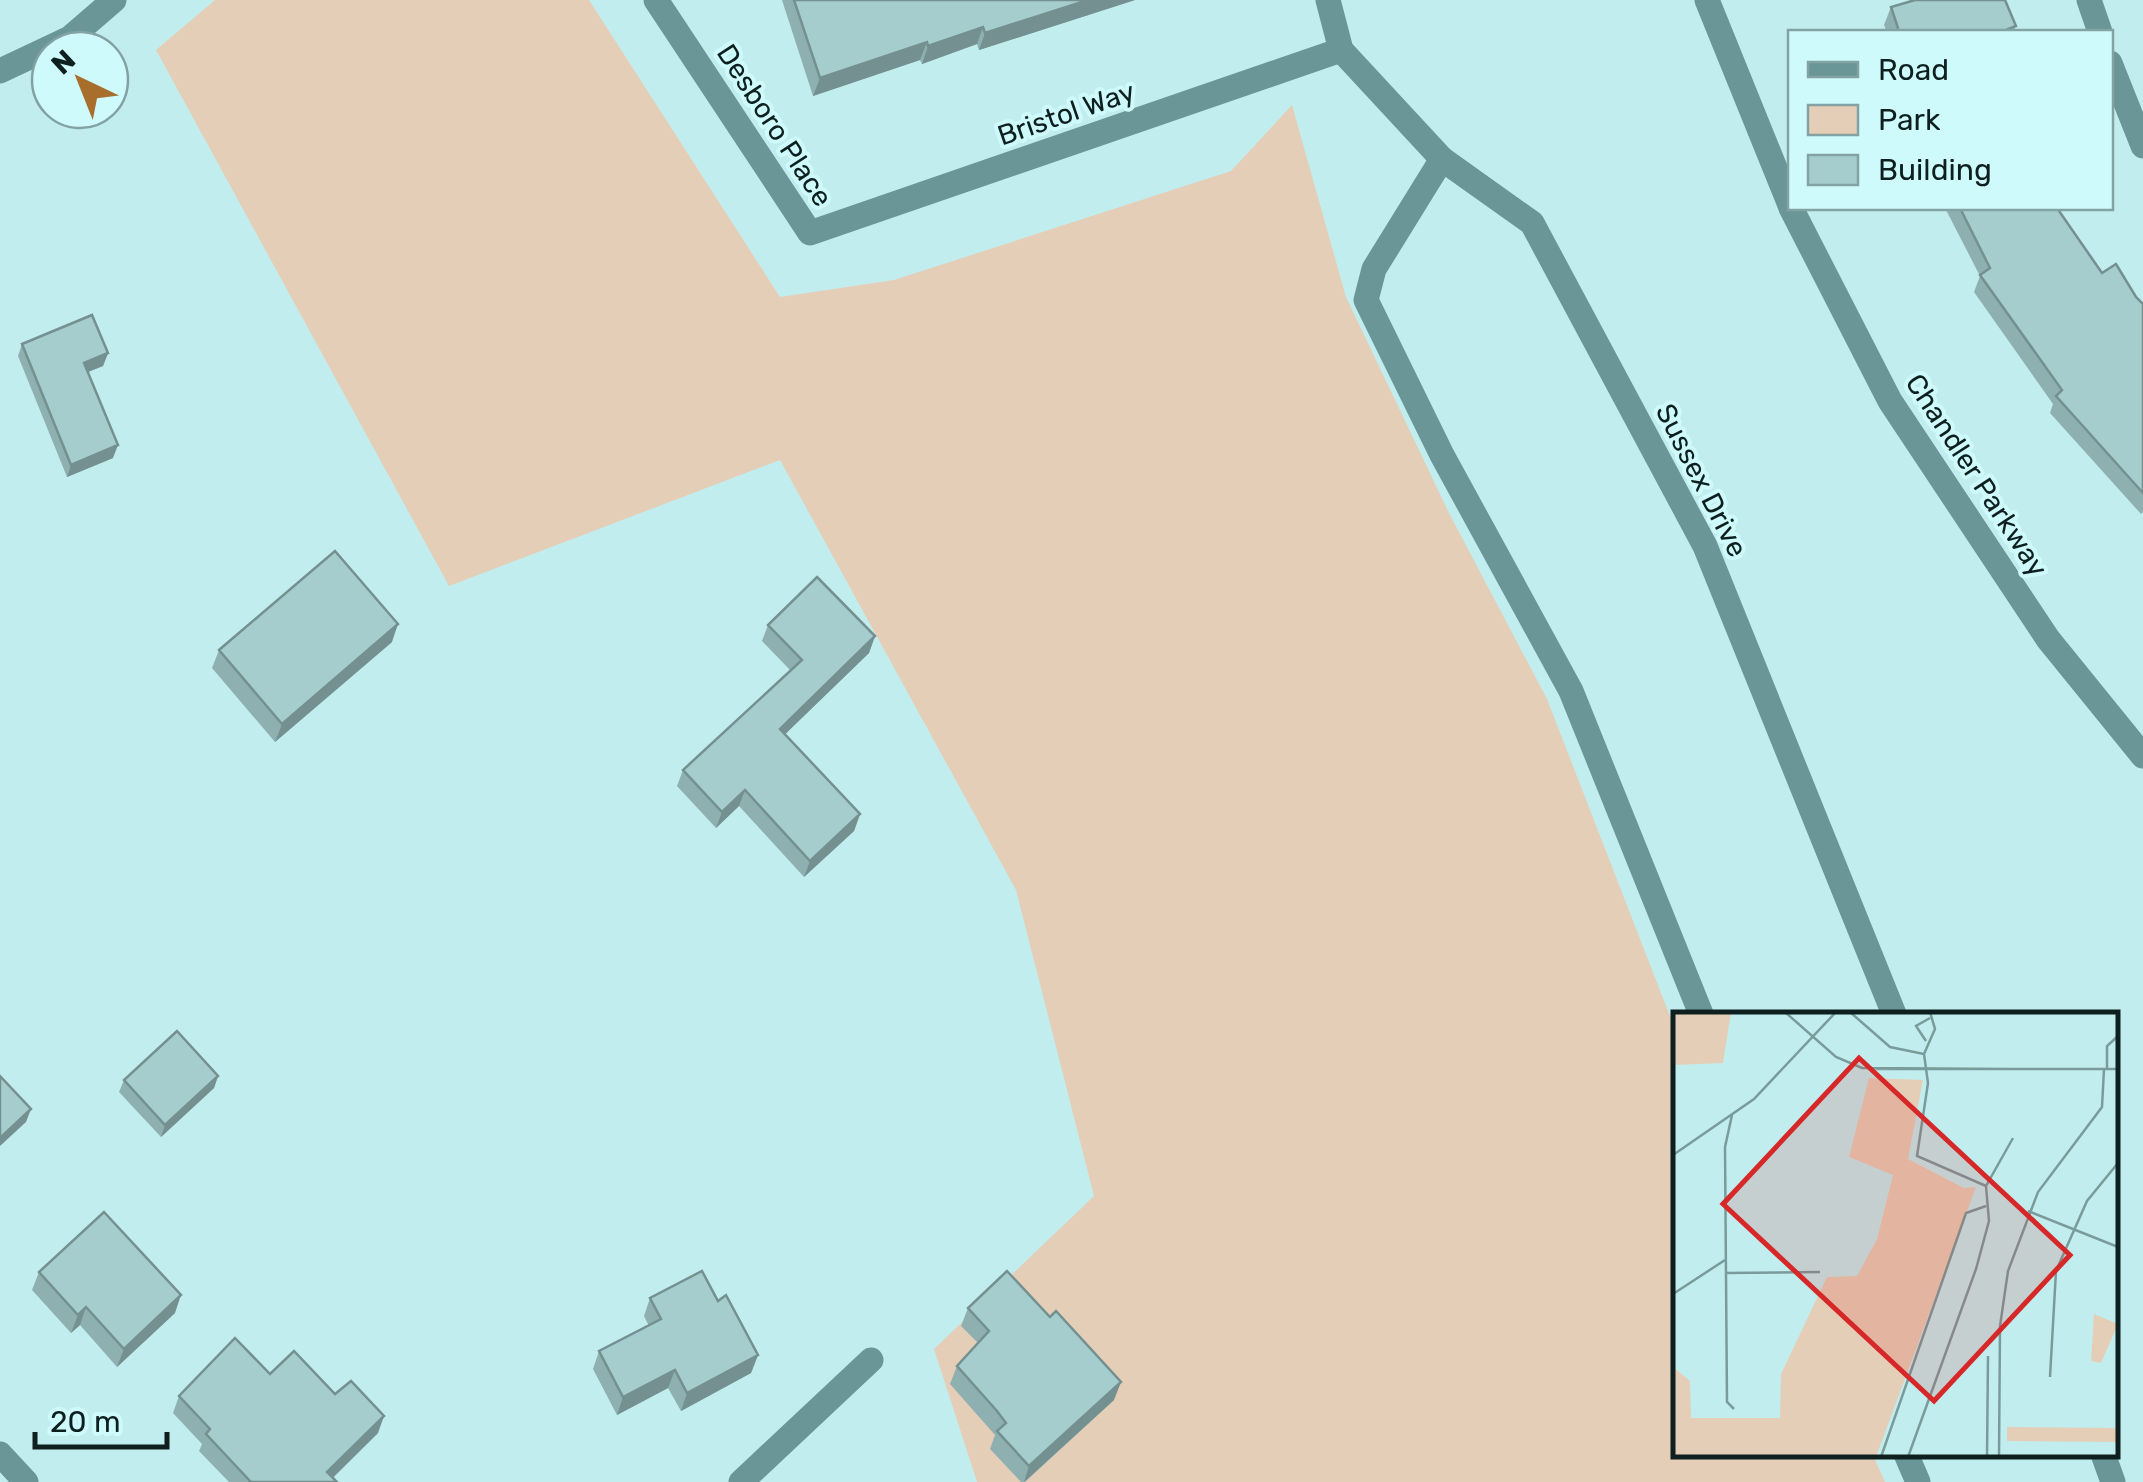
<svg xmlns="http://www.w3.org/2000/svg" width="2143" height="1482" font-family="Rubik,sans-serif">
  <style>
    .green { fill: #e5ceb7 }
    .lines { fill: none; stroke-linecap: round; stroke-linejoin: round }
    .minor { stroke: #6b9697; stroke-width: 25 }
    .wall { fill: #8eb0b1 }
    .shaded-wall { fill: #749090 }
    .building { fill: #a5cdce; stroke: #749090; stroke-width: 2.5 }
    .labels { text-anchor: middle; stroke-width: 8; stroke-linejoin: round; paint-order: stroke }
    .street-label { font-size: 28px; fill: #0e1f1f; stroke: #cffafb }
    .inset-road { fill: none; stroke: #7a9b9b; stroke-width: 2.5 }
    .view { fill: #d62828; fill-opacity: 0.15; stroke: #d62828; stroke-width: 5 }
    .inset-edge { fill: none; stroke: #0e1f1f; stroke-width: 5 }
  </style>
  <rect width="100%" height="100%" fill="#c2edee"/>
  <path class="green" d="M 215,0 L 589,0 L 780,297 L 894,280 L 1231,171 L 1292,105 L 1346,297 L 1449,513 L 1547,699 L 1675,1029 L 1676,1454 L 1873,1455 L 1885,1482 L 977,1482 L 934,1349 L 1094,1196 L 1016,890 L 780,460 L 449,586 L 156,50 Z"/>
  <g class="lines">
    <g class="minor">
      <path d="M 656,0 L 810,233 L 1341,50"/>
      <path d="M 1328,0 L 1341,50 L 1442,159 L 1532,223 L 1705,546 L 1894,1014"/>
      <path d="M 1707,0 L 1790,205"/>
      <path d="M 2089,0 L 2100,32"/>
      <path d="M 2110,63 L 2143,146"/>
      <path d="M 0,71 L 70,38 L 114,0"/>
      <path d="M 1442,159 L 1374,269 L 1366,300 L 1442,455 L 1571,691 L 1701,1014"/>
      <path d="M 1791,208 L 1890,401 L 2048,639 L 2143,756"/>
      <path d="M 0,1454 L 26,1482"/>
      <path d="M 1906,1454 L 1918,1482"/>
      <path d="M 2103,1454 L 2113,1482"/>
      <path d="M 741,1482 L 871,1360"/>
    </g>
  </g>
  <g class="wall">
    <path d="M 782,0 L 1135,0 L 979,50 L 977,44 L 922,64 L 920,60 L 813,96 Z"/>
    <path d="M 1891,7 L 2016,26 L 2013,32 L 1887,32 L 1884,25 Z"/>
    <path d="M 1945,208 L 2057,208 L 2102,273 L 2136,297 L 2143,304 L 2143,512 L 2141,514 L 2050,413 L 2053,404 L 1974,292 L 1980,276 Z"/>
    <path d="M 22,344 L 108,353 L 103,366 L 88,372 L 113,458 L 67,477 L 18,356 Z"/>
    <path d="M 768,625 L 875,636 L 869,653 L 785,734 L 860,814 L 854,831 L 804,877 L 739,806 L 716,828 L 677,786 L 683,770 L 790,670 L 762,641 Z"/>
    <path d="M 392,642 L 275,742 L 212,668 L 219,650 Z"/>
    <path d="M 218,1076 L 214,1088 L 161,1137 L 119,1092 L 124,1080 Z"/>
    <path d="M 39,1272 L 175,1313 L 117,1367 L 80,1325 L 71,1333 L 32,1290 Z"/>
    <path d="M 650,1298 L 718,1301 L 758,1355 L 751,1373 L 681,1411 L 668,1388 L 617,1415 L 593,1369 L 599,1351 L 649,1326 L 644,1316 Z"/>
    <path d="M 968,1308 L 1114,1400 L 1025,1482 L 1021,1482 L 990,1449 L 995,1435 L 950,1384 L 957,1366 L 978,1343 L 961,1326 Z"/>
    <path d="M 270,1374 L 335,1394 L 378,1433 L 333,1478 L 337,1482 L 229,1482 L 199,1451 L 202,1444 L 173,1413 L 179,1396 Z"/>
  </g>
  <g class="shaded-wall">
    <path d="M 1088,0 L 1135,0 L 979,50 L 985,33 Z"/>
    <path d="M 983,27 L 977,44 L 922,64 L 928,46 Z"/>
    <path d="M 927,42 L 920,60 L 813,96 L 820,78 Z"/>
    <path d="M 108,353 L 103,366 L 80,375 L 84,363 Z"/>
    <path d="M 118,445 L 113,458 L 67,477 L 71,465 Z"/>
    <path d="M 398,624 L 392,642 L 275,742 L 282,724 Z"/>
    <path d="M 875,636 L 869,653 L 774,745 L 780,729 Z"/>
    <path d="M 745,790 L 739,806 L 716,828 L 722,812 Z"/>
    <path d="M 860,814 L 854,831 L 804,877 L 810,861 Z"/>
    <path d="M 218,1076 L 214,1088 L 161,1137 L 165,1125 Z"/>
    <path d="M 31,1109 L 26,1122 L 0,1146 L 0,1138 Z"/>
    <path d="M 181,1295 L 175,1313 L 117,1367 L 124,1349 Z"/>
    <path d="M 86,1307 L 80,1325 L 71,1333 L 78,1315 Z"/>
    <path d="M 758,1355 L 751,1373 L 681,1411 L 687,1393 Z"/>
    <path d="M 675,1370 L 668,1388 L 617,1415 L 623,1397 Z"/>
    <path d="M 1121,1382 L 1114,1400 L 1024,1482 L 1029,1466 Z"/>
    <path d="M 384,1416 L 378,1433 L 328,1482 L 327,1472 Z"/>
  </g>
  <g class="building">
    <path d="M 794,0 L 1088,0 L 985,33 L 983,27 L 928,46 L 927,42 L 820,78 Z"/>
    <path d="M 1915,0 L 2005,0 L 2016,26 L 2001,32 L 1896,32 L 1898,28 L 1891,7 Z"/>
    <path d="M 1960,208 L 2057,208 L 2102,273 L 2116,264 L 2136,297 L 2143,304 L 2143,493 L 2056,396 L 2062,390 L 1980,275 L 1990,268 Z"/>
    <path d="M 92,315 L 108,353 L 84,363 L 118,445 L 71,465 L 22,344 Z"/>
    <path d="M 335,551 L 398,624 L 282,724 L 219,650 Z"/>
    <path d="M 817,577 L 875,636 L 780,729 L 860,814 L 810,861 L 745,790 L 722,812 L 683,770 L 802,660 L 768,625 Z"/>
    <path d="M 177,1031 L 218,1076 L 165,1125 L 124,1080 Z"/>
    <path d="M 0,1076 L 31,1109 L 0,1138 Z"/>
    <path d="M 104,1212 L 181,1295 L 124,1349 L 86,1307 L 78,1315 L 39,1272 Z"/>
    <path d="M 702,1271 L 718,1301 L 726,1295 L 758,1355 L 687,1393 L 675,1370 L 623,1397 L 599,1351 L 661,1319 L 650,1298 Z"/>
    <path d="M 1007,1271 L 1050,1317 L 1056,1311 L 1121,1382 L 1029,1466 L 997,1431 L 1006,1423 L 997,1411 L 957,1366 L 989,1331 L 968,1308 Z"/>
    <path d="M 235,1338 L 270,1374 L 294,1351 L 335,1394 L 351,1381 L 384,1416 L 327,1472 L 337,1482 L 251,1482 L 206,1434 L 210,1429 L 179,1396 Z"/>
  </g>
  <g class="labels">
    <g class="street-label">
      <text transform="translate(1066 113) rotate(-19)" y="10">Bristol Way</text>
      <text transform="translate(775 125) rotate(57)" y="10">Desboro Place</text>
      <text transform="translate(1977 475) rotate(57)" y="10">Chandler Parkway</text>
      <text transform="translate(1702 480) rotate(63)" y="10">Sussex Drive</text>
    </g>
  </g>
  <g transform="translate(1673 1012)">
    <rect width="445" height="445" fill="#c2edee"/>
    <path d="M 0,0 L 58,0 L 50,51 L 0,53 ZM 196,66 L 250,68 L 235,147 L 291,176 L 303,175 L 203,445 L 0,445 L 0,355 L 17,369 L 18,406 L 107,406 L 108,362 L 154,265 L 184,264 L 204,227 L 220,163 L 176,145 ZM 421,302 L 445,312 L 428,351 L 418,349 ZM 334,415 L 445,416 L 445,430 L 334,429 Z" fill="#e5ceb7"/>
    <path class="inset-road" d="M 112,0 L 163,45 L 189,56 L 339,57M 177,0 L 217,35 L 251,42 L 255,71 L 244,144 L 313,174M 253,29 L 243,14 L 257,6M 251,42 L 262,17 L 257,0M 203,57 L 445,57M 434,57 L 434,34 L 445,24M 52,135 L 54,390 L 61,397M 52,135 L 59,103M 0,143 L 81,87 L 163,0M 355,199 L 445,235M 52,261 L 147,260M 0,282 L 52,248M 377,365 L 383,259 L 414,189 L 445,151M 208,445 L 293,201 L 313,194M 235,445 L 303,257 L 316,209 L 313,174 L 340,126M 314,445 L 315,344M 326,445 L 327,314 L 335,259 L 365,180 L 429,95 L 431,57"/>
    <path class="view" d="M 186,46 L 397,243 L 261,389 L 50,192 Z"/>
    <rect width="445" height="445" class="inset-edge"/>
  </g>
  <rect x="1788" y="30" width="325" height="180" fill="#cffafb" stroke="#82a2a3" stroke-width="2.5"/>
  <rect x="1808" y="62" width="50" height="15" fill="#6b9697" stroke="#82a2a3" stroke-width="2.5"/>
  <text x="1878" y="80" font-size="30" fill="#0e1f1f">Road</text>
  <rect x="1808" y="105" width="50" height="30" fill="#e5ceb7" stroke="#82a2a3" stroke-width="2.5"/>
  <text x="1878" y="130" font-size="30" fill="#0e1f1f">Park</text>
  <rect x="1808" y="155" width="50" height="30" fill="#a5cdce" stroke="#82a2a3" stroke-width="2.5"/>
  <text x="1878" y="180" font-size="30" fill="#0e1f1f">Building</text>
  <g transform="translate(80 80) rotate(317)"><circle r="48" fill="#cffafb" stroke="#82a2a3" stroke-width="2.5"/>
  <path d="M0-8L18 38L0 25L-18 38Z" fill="#a76e2c"/>
  <text y="-15" font-size="28" font-weight="bold" text-anchor="middle" fill="#0e1f1f">N</text>
  </g>
  <path d="M35 1432v15h132v-15" fill="none" stroke="#0e1f1f" stroke-width="5"/>
  <text x="50" y="1432" font-size="30" fill="#0e1f1f" stroke="#cffafb" stroke-width="8" paint-order="stroke">20 m</text>
</svg>
